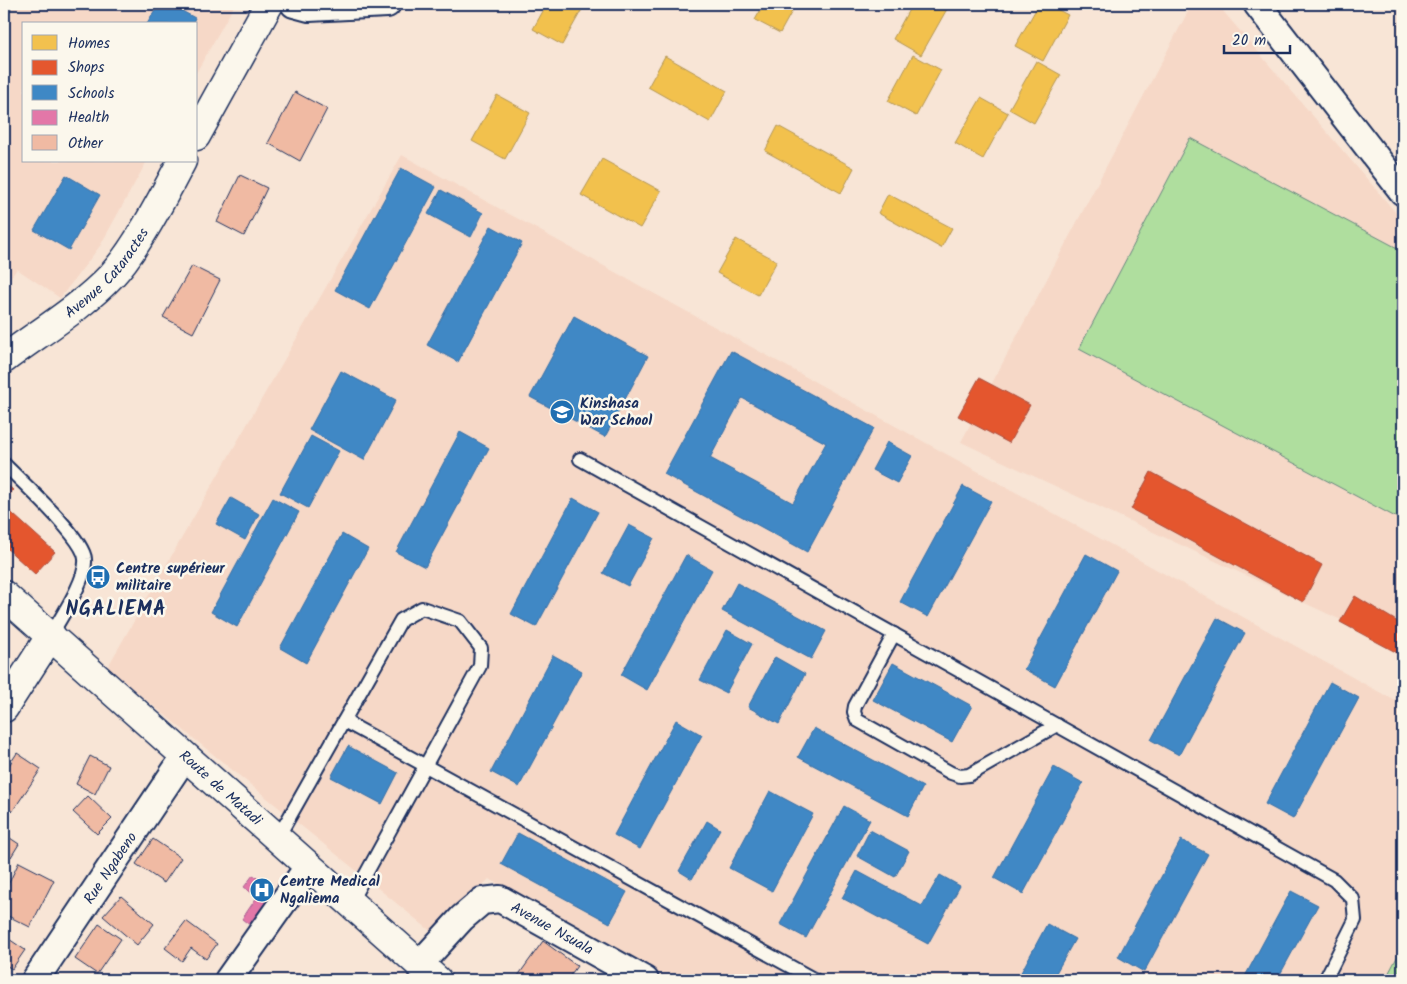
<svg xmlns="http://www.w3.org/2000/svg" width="1407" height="984" font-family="Kalam,sans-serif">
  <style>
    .built { fill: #f6d8c7 }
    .green { fill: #afde9e; stroke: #65867e }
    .homes { fill: #f2c14e; stroke: #b29553 }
    .shops { fill: #e4572e; stroke: #a84b3c }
    .schools { fill: #3f88c5; stroke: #346da6; fill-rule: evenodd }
    .health { fill: #e377a8; stroke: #a76192 }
    .building { fill: #f0baa3; stroke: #1b2f5e }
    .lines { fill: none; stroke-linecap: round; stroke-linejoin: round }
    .service-casing { stroke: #1b2f5e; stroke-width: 16 }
    .minor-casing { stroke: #1b2f5e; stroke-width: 30 }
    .tertiary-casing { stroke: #1b2f5e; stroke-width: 31 }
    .secondary-casing { stroke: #1b2f5e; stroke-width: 31 }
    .primary-casing { stroke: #1b2f5e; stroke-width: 31 }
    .service { stroke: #fbf7ec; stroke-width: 12 }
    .minor { stroke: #fbf7ec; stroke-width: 26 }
    .tertiary { stroke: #fbf7ec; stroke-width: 28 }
    .secondary { stroke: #fbf7ec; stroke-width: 28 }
    .primary { stroke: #fbf7ec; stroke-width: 28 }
    .labels { text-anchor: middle; stroke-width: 5; stroke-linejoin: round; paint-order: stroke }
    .street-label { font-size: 15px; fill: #1b2f5e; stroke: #fbf7ec }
    .poi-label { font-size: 15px; font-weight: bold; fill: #1b2f5e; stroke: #fbf7ec; text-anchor: start }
    .district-label { font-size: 20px; font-weight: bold; letter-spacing: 1px; fill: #1b2f5e; stroke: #fbf7ec }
  </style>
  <rect width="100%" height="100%" fill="#f8e5d6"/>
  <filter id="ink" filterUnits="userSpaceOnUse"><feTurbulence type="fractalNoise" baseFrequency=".02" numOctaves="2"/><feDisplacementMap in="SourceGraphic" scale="10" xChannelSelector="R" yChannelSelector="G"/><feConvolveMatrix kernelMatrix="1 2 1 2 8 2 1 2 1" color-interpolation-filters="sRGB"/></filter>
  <g filter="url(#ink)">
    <g class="built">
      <path d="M 4,4 L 235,4 L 196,73 L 196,24 L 24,24 L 24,161 L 147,161 L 100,246 L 60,298 L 17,269 L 4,286 Z"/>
      <path d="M 1192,4 L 1217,4 L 1403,221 L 1403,649 L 961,442 Z"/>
      <path d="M 402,155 L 1403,705 L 1403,980 L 670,980 L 489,879 L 433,933 L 107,668 Z"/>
    </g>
    <g class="green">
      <path d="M 1190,138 L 1403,251 L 1403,521 L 1079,349 Z"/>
      <path d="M 1403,946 L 1403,980 L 1385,980 Z"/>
    </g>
    <g class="homes">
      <path d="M 547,4 L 585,4 L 562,45 L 533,29 Z"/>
      <path d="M 764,4 L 796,4 L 780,33 L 755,20 Z"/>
      <path d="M 912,4 L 938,4 L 947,9 L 921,55 L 893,39 Z"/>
      <path d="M 1039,4 L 1047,4 L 1068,15 L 1043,61 L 1015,46 Z"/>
      <path d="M 913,55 L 941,70 L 916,116 L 888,101 Z"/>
      <path d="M 665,56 L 727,91 L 710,122 L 648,87 Z"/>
      <path d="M 1036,61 L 1061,75 L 1034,123 L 1009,109 Z"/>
      <path d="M 497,95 L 530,113 L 505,159 L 472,141 Z"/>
      <path d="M 981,98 L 1008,113 L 983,159 L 955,143 Z"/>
      <path d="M 778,126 L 854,168 L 841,193 L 765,151 Z"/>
      <path d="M 602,159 L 661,191 L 640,228 L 581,195 Z"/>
      <path d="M 888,194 L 952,228 L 941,248 L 878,213 Z"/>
      <path d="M 736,239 L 777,261 L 758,295 L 717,273 Z"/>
    </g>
    <g class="shops">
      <path d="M 979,378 L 1030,405 L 1009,443 L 958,416 Z"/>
      <path d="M 1151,472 L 1322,565 L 1303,602 L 1131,509 Z"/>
      <path d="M 4,482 L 13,490 L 4,500 Z"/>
      <path d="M 4,506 L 55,552 L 35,574 L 4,546 Z"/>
      <path d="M 1355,596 L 1403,625 L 1403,656 L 1340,622 Z"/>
    </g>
    <g class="schools">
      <path d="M 4,4 L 13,4 L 4,21 Z"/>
      <path d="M 159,4 L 169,4 L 195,18 L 192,24 L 147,24 Z"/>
      <path d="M 401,168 L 436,187 L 370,309 L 335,290 Z"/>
      <path d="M 66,175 L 100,195 L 69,250 L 34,230 Z"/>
      <path d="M 441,190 L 483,213 L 471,237 L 428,214 Z"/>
      <path d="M 491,226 L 522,243 L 458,362 L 427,345 Z"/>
      <path d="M 574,316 L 648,356 L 605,437 L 530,397 Z"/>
      <path d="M 731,351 L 874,428 L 807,552 L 664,474 ZM 742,398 L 826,443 L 793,503 L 710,458 Z"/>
      <path d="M 341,371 L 396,400 L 364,460 L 309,430 Z"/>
      <path d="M 460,432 L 489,448 L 425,567 L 396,552 Z"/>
      <path d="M 311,436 L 339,451 L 308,508 L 280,493 Z"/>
      <path d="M 887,442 L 912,456 L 897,483 L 872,470 Z"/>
      <path d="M 963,486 L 991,501 L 928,617 L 900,602 Z"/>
      <path d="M 231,498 L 259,514 L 245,540 L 216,524 Z"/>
      <path d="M 273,498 L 299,512 L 237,627 L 211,612 Z"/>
      <path d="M 573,498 L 598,512 L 536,627 L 511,614 Z"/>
      <path d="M 629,525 L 654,538 L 628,586 L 603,573 Z"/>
      <path d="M 342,534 L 368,549 L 306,663 L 280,648 Z"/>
      <path d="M 1086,554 L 1117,571 L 1055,686 L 1024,669 Z"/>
      <path d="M 686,555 L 712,570 L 647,690 L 621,675 Z"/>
      <path d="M 737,583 L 826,631 L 811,659 L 722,611 Z"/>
      <path d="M 1217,618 L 1245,633 L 1179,755 L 1151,740 Z"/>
      <path d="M 727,630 L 752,644 L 726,693 L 700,680 Z"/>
      <path d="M 553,655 L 582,671 L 519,787 L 491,772 Z"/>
      <path d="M 775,657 L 805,674 L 779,724 L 748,707 Z"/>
      <path d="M 893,663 L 972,706 L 952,742 L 873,700 Z"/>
      <path d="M 1330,682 L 1359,698 L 1293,819 L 1265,804 Z"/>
      <path d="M 676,720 L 702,735 L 640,849 L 614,835 Z"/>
      <path d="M 814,728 L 923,787 L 908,816 L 798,757 Z"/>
      <path d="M 348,746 L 398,773 L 382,804 L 331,777 Z"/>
      <path d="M 1054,767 L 1083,783 L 1023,894 L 994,878 Z"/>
      <path d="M 770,791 L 813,814 L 772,891 L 729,868 Z"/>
      <path d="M 844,806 L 870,820 L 806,938 L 780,924 Z"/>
      <path d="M 707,821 L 720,829 L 692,879 L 679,871 Z"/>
      <path d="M 870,830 L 909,851 L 895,877 L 857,856 Z"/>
      <path d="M 518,833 L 627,892 L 610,923 L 501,864 Z"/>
      <path d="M 1181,840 L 1208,854 L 1144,972 L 1118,957 Z"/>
      <path d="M 857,871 L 922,906 L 940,875 L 960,886 L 928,944 L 842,898 Z"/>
      <path d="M 1291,891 L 1318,905 L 1277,980 L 1243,980 Z"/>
      <path d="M 1047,924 L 1075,939 L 1052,980 L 1017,980 Z"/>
    </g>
    <path class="health" d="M 253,875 L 274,890 L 251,926 L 242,919 L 257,897 L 244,887 Z"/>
    <g class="building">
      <path d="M 295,92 L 327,109 L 300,161 L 268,143 Z"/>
      <path d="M 240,175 L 267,188 L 244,236 L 217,222 Z"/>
      <path d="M 192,266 L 220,280 L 193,333 L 163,317 Z"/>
      <path d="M 17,753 L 41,769 L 12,812 L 4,806 L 4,773 Z"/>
      <path d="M 90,756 L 109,766 L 95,794 L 76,784 Z"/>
      <path d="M 88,796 L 112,819 L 97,834 L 73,812 Z"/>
      <path d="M 4,834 L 19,844 L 11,857 L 4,852 Z"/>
      <path d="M 153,839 L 181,858 L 164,883 L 136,864 Z"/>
      <path d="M 19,862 L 54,880 L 30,927 L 4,914 L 4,893 Z"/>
      <path d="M 121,896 L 154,924 L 137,945 L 103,916 Z"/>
      <path d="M 186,921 L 217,944 L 206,959 L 191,948 L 182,961 L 165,948 Z"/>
      <path d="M 99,924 L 121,939 L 97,974 L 75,959 Z"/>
      <path d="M 6,937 L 25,950 L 12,969 L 4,964 L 4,941 Z"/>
      <path d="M 543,941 L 577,966 L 567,980 L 515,980 Z"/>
    </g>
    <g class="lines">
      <defs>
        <g id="service">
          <path d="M 580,459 L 1334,880 L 1353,899 L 1355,920 L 1325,980"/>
          <path d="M 4,464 C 21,481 84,538 85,559 C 87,579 61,617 51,635"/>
          <path d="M 894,634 L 855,706 L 854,712 L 857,720 L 951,773 L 960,776 L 969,775 L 1057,725"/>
          <path d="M 344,721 L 815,980"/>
          <path d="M 277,839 L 401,620 L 422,608 L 460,621 L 481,648 L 480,666 L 350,903"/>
        </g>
        <g id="minor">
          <path d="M 294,4 L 309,8 L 387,4"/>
          <path d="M 1257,4 L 1403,192"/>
          <path id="s1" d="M 419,965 L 462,918 L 482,901 L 500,899 L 645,980"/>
          <path id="s2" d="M 35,980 L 185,756"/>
          <path d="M 228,980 L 308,867"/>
        </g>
        <g id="tertiary">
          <path d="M 196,136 L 269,4"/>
          <path id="s3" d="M 4,359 C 40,332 81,308 112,275 C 137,248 164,195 182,161"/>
        </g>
        <path id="secondary" d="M 4,708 L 51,635"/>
        <g id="primary">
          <path id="s4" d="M 4,595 L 437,980"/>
        </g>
      </defs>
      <use href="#service" class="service-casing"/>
      <use href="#minor" class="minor-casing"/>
      <use href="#tertiary" class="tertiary-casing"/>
      <use href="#secondary" class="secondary-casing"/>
      <use href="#primary" class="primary-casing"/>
      <use href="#service" class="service"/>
      <use href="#minor" class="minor"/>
      <use href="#tertiary" class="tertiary"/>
      <use href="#secondary" class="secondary"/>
      <use href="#primary" class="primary"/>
    </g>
  </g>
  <defs>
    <symbol id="university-disc" viewBox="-11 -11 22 22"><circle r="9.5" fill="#1f6fb2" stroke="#fbf7ec"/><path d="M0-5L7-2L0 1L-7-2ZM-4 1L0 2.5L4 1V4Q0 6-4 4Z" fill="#fff"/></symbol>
    <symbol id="bus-disc" viewBox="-11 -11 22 22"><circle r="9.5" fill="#1f6fb2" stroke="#fbf7ec"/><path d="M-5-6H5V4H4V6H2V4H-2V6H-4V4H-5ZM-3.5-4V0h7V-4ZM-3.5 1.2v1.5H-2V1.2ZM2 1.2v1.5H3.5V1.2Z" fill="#fff"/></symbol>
    <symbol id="hospital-disc" viewBox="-11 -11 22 22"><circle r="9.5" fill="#1f6fb2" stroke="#fbf7ec"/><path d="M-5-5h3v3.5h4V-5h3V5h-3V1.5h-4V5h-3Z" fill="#fff"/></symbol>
  </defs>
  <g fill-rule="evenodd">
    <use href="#university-disc" x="548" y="398" width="28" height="28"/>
    <use href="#bus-disc" x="84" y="563" width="28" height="28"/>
    <use href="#hospital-disc" x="248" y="876" width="28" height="28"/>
  </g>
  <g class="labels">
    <g class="street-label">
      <text dy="5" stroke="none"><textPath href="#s3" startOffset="135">Avenue Cataractes</textPath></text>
      <text dy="5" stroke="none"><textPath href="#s4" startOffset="290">Route de Matadi</textPath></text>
      <text dy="5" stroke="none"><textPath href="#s2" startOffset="135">Rue Ngabeno</textPath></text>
      <text dy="5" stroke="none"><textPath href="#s1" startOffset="168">Avenue Nsuala</textPath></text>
    </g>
    <g class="poi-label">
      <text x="580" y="408">Kinshasa<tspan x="580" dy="17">War School</tspan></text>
      <text x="116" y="573">Centre supérieur<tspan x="116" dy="17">militaire</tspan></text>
      <text x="280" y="886">Centre Medical<tspan x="280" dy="17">Ngaliema</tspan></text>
    </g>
    <g class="district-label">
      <text x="116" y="615">NGALIEMA</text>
    </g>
  </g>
  <rect width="1407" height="984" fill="none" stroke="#fbf7ec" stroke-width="20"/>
  <rect x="10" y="10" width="1387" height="964" fill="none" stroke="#1b2f5e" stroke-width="2" filter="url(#ink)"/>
  <rect x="22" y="22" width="175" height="140" fill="#fbf7ec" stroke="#a1a7b3"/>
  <rect x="32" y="35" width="25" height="15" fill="#f2c14e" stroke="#a1a7b3"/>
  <text x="68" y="48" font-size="15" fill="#1b2f5e">Homes</text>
  <rect x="32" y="60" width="25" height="15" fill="#e4572e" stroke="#a1a7b3"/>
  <text x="68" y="72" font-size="15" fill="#1b2f5e">Shops</text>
  <rect x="32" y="85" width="25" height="15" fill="#3f88c5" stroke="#a1a7b3"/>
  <text x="68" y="98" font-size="15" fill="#1b2f5e">Schools</text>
  <rect x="32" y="110" width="25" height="15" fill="#e377a8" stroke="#a1a7b3"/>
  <text x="68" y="122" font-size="15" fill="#1b2f5e">Health</text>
  <rect x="32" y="135" width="25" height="15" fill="#f0baa3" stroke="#a1a7b3"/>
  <text x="68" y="148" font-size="15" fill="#1b2f5e">Other</text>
  <path d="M1224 45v8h66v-8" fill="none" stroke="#1b2f5e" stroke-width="2.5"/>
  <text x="1232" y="45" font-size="15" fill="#1b2f5e" stroke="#fbf7ec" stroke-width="4" paint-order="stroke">20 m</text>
</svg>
